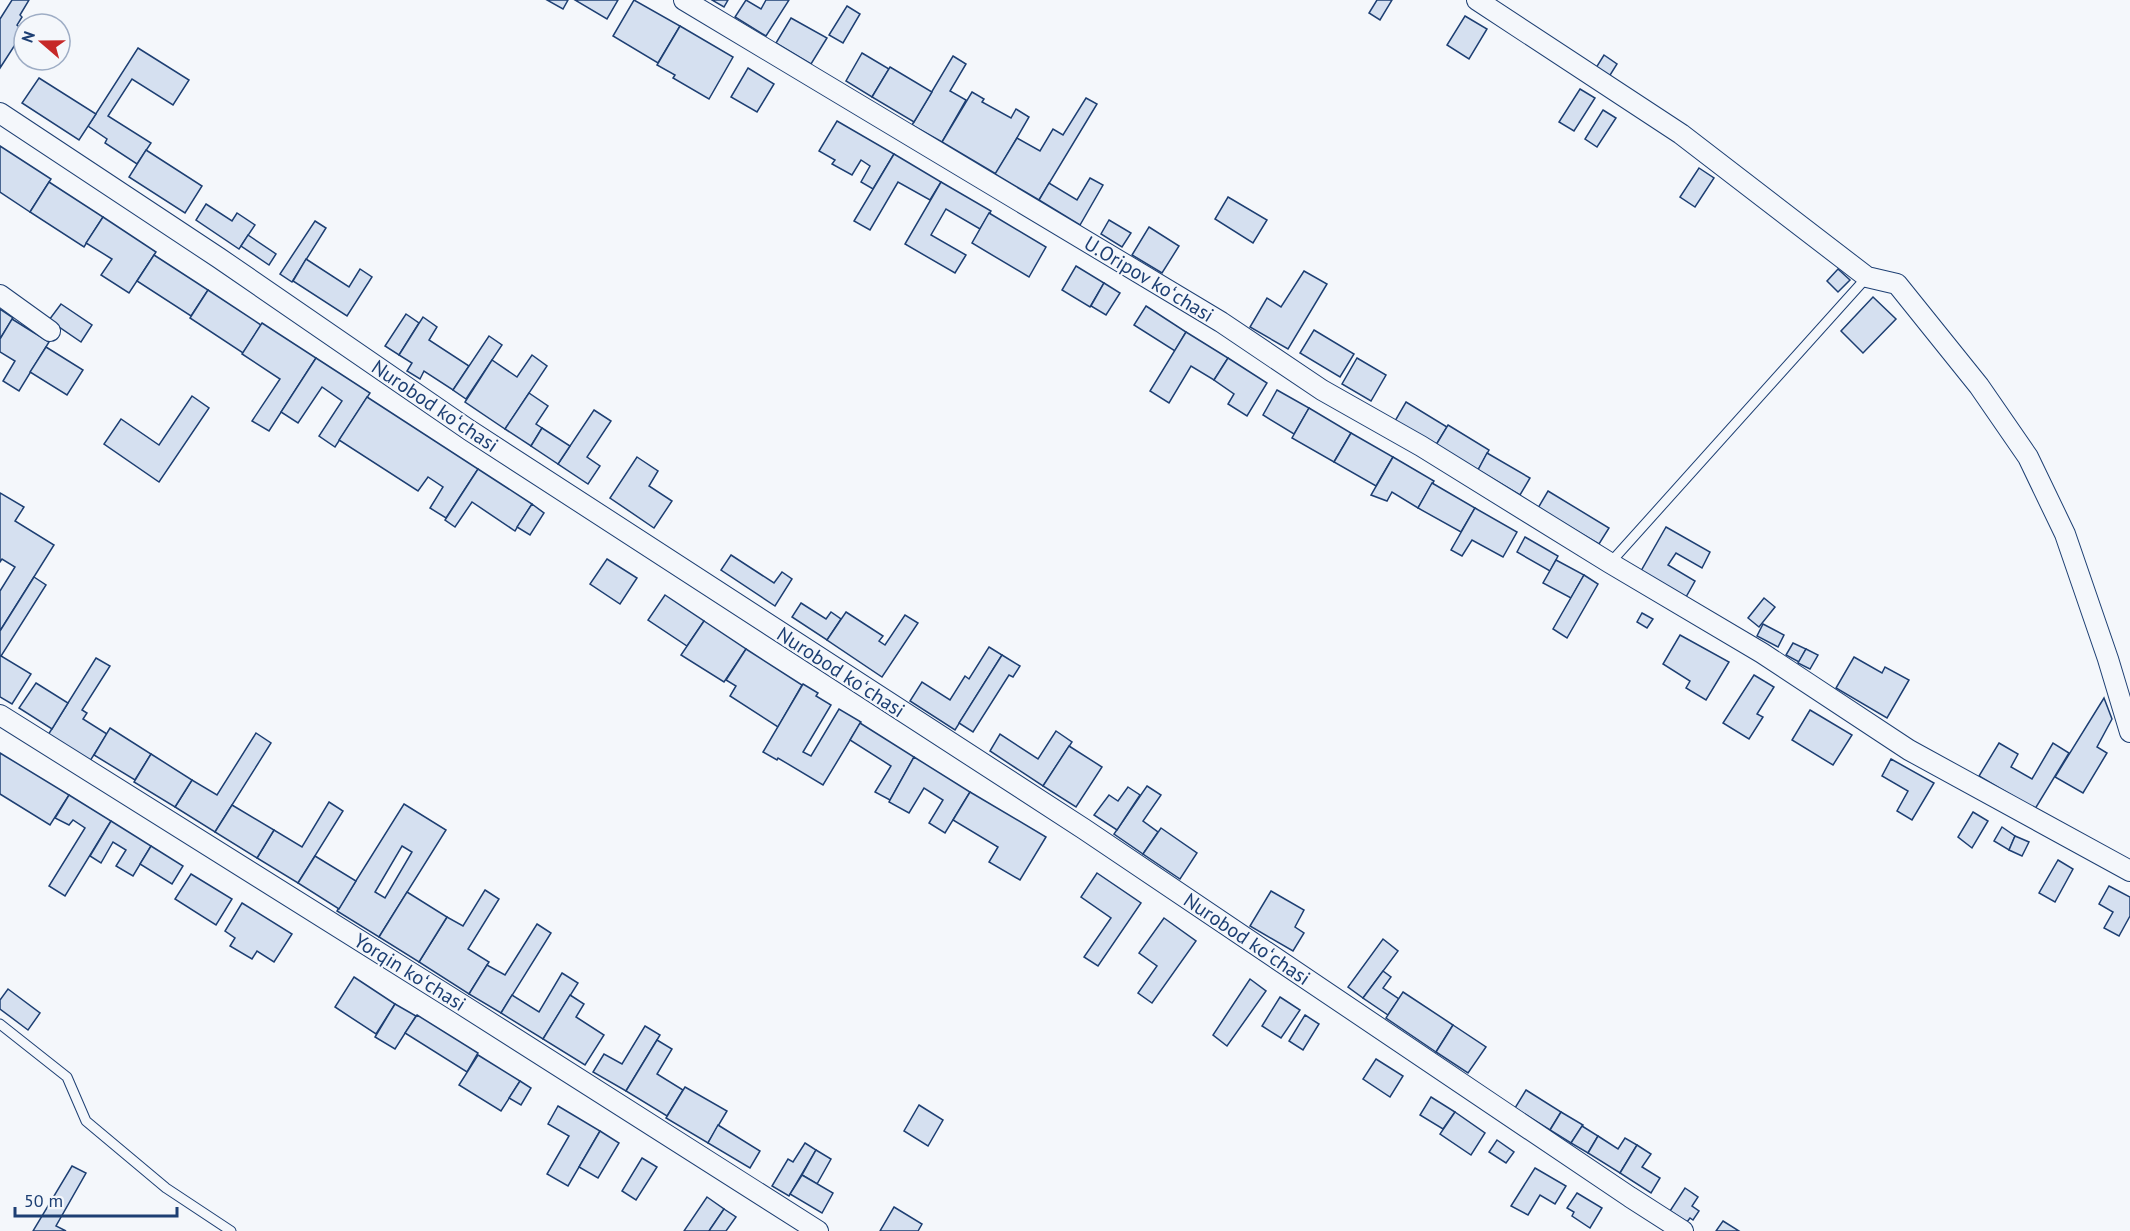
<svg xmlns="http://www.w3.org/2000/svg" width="2130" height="1231" font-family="'PT Sans',sans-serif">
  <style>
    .building { fill: #d5e0f0; stroke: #1d3f73; stroke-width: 1.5; fill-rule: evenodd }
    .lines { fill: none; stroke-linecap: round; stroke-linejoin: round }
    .service-casing { stroke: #1d3f73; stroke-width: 11 }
    .minor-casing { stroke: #1d3f73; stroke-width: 22 }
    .service { stroke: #f4f7fb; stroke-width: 9 }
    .minor { stroke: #f4f7fb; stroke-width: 20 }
    .labels { text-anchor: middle; stroke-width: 4.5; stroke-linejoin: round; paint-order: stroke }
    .street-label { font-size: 20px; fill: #1d3f73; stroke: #f4f7fb }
  </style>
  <rect width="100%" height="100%" fill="#f4f7fb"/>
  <g class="building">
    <path d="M 12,0 L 29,0 L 20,15 L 22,17 L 17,25 L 24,31 L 0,68 L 0,19 Z"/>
    <path d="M 547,0 L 568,0 L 563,9 Z"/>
    <path d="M 575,0 L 618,0 L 607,19 Z"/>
    <path d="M 634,0 L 680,26 L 658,63 L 613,36 Z"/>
    <path d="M 712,0 L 728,0 L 724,7 Z"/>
    <path d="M 746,0 L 761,9 L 766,0 L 789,0 L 766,36 L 735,17 Z"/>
    <path d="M 1377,0 L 1392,0 L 1380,20 L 1369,13 Z"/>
    <path d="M 847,6 L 860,14 L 843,43 L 829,35 Z"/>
    <path d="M 1465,16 L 1487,29 L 1469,59 L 1447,45 Z"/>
    <path d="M 791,18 L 827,38 L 811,64 L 776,43 Z"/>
    <path d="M 680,26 L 733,57 L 709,99 L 673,78 L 675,75 L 657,65 Z"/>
    <path d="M 138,48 L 189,80 L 173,105 L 132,79 L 108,116 L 151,143 L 137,164 L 105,143 L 107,139 L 88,126 Z"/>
    <path d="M 862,53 L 889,69 L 872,97 L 846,81 Z"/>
    <path d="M 1604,55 L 1617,64 L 1607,80 L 1594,71 Z"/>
    <path d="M 953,56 L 966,64 L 950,91 L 966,100 L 942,142 L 912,125 Z"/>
    <path d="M 890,67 L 932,92 L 914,122 L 872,97 Z"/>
    <path d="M 748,68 L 774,84 L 757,112 L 731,97 Z"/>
    <path d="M 39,78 L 96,114 L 79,140 L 22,103 Z"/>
    <path d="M 1580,89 L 1595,98 L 1574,131 L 1559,122 Z"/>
    <path d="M 972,92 L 984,99 L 982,102 L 1011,118 L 1016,109 L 1029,117 L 996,174 L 942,142 Z"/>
    <path d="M 1086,98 L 1097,104 L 1039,200 L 995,174 L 1017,138 L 1040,151 L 1053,129 L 1063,135 Z"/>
    <path d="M 1603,110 L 1616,118 L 1597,147 L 1585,139 Z"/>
    <path d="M 837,121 L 894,154 L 873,189 L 861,182 L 870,166 L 861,160 L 852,175 L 832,164 L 835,160 L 819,151 Z"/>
    <path d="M 0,146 L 51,179 L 30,212 L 0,192 Z"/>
    <path d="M 146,150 L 202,186 L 185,213 L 129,177 Z"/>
    <path d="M 894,154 L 941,182 L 930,200 L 898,182 L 870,230 L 854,221 Z"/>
    <path d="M 1699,168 L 1714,178 L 1695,207 L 1680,197 Z"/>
    <path d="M 1090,178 L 1103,185 L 1080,225 L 1039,200 L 1049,183 L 1077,200 Z"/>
    <path d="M 49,182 L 103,217 L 84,247 L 30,212 Z"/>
    <path d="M 941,182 L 991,211 L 980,229 L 946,209 L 931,235 L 966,255 L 955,273 L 905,244 Z"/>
    <path d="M 1228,197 L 1267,220 L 1253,243 L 1215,219 Z"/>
    <path d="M 206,204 L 232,221 L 237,213 L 255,225 L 239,249 L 196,220 Z"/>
    <path d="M 989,213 L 1046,247 L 1029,277 L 972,243 Z"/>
    <path d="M 103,217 L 156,252 L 129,293 L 101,275 L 112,259 L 86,243 Z"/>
    <path d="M 1109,220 L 1131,233 L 1122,247 L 1101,234 Z"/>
    <path d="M 315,221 L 326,228 L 292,282 L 280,274 Z"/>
    <path d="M 1149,227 L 1179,246 L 1162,273 L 1132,255 Z"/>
    <path d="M 248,235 L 276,254 L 269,265 L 241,246 Z"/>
    <path d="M 154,255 L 208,290 L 191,316 L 137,281 Z"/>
    <path d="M 306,259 L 349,287 L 360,269 L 372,277 L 347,316 L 293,281 Z"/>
    <path d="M 1076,266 L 1104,283 L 1090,307 L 1062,290 Z"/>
    <path d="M 1838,269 L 1850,280 L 1838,292 L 1827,281 Z"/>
    <path d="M 1304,271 L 1327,284 L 1288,349 L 1250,327 L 1267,298 L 1281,307 Z"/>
    <path d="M 1104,283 L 1120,293 L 1106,315 L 1091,306 Z"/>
    <path d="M 208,290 L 261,325 L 243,353 L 190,318 Z"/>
    <path d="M 1873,297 L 1896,319 L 1863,353 L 1841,331 Z"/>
    <path d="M 61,304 L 92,325 L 81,342 L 49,320 Z"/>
    <path d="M 1146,306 L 1186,332 L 1175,351 L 1134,325 Z"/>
    <path d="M 0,309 L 13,318 L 0,339 Z"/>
    <path d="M 406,314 L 419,323 L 399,355 L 385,346 Z"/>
    <path d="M 423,317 L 437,327 L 429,340 L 469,366 L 453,390 L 424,371 L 420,379 L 407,371 L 412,363 L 399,355 Z"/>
    <path d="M 12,319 L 49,342 L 19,391 L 3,381 L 15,361 L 0,352 L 0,339 Z"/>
    <path d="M 262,323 L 316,358 L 269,431 L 252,421 L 280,379 L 242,354 Z"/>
    <path d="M 1314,330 L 1354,354 L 1340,377 L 1300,353 Z"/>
    <path d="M 1186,332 L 1228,358 L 1214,380 L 1191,366 L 1169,403 L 1150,391 Z"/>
    <path d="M 489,336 L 502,345 L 466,399 L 453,390 Z"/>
    <path d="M 46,347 L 83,370 L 67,395 L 30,372 Z"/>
    <path d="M 532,355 L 547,366 L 505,429 L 465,402 L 492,360 L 517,377 Z"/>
    <path d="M 316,358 L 370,393 L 335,447 L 319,436 L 342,401 L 322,387 L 298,423 L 281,412 Z"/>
    <path d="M 1228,358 L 1267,383 L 1247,416 L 1228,404 L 1234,394 L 1214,380 Z"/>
    <path d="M 1357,358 L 1386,375 L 1371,401 L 1342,384 Z"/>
    <path d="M 1277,390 L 1309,408 L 1294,434 L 1263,415 Z"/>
    <path d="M 529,393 L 548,406 L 536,424 L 542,428 L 531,446 L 505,429 Z"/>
    <path d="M 192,396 L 209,408 L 159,482 L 104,444 L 121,419 L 159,445 Z"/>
    <path d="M 367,397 L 478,469 L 446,518 L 430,508 L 443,487 L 428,477 L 418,491 L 339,440 Z"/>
    <path d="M 1406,402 L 1447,427 L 1436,445 L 1395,421 Z"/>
    <path d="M 1309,408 L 1351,433 L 1334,462 L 1292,438 Z"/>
    <path d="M 594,410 L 611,421 L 587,457 L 600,466 L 588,484 L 558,464 Z"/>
    <path d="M 1448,425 L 1489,450 L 1478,470 L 1436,445 Z"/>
    <path d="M 542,428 L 570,446 L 558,464 L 531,446 Z"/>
    <path d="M 1351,433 L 1393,457 L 1376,486 L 1334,462 Z"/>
    <path d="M 1487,453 L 1530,478 L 1520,495 L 1478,470 Z"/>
    <path d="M 637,457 L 658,471 L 649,486 L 672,501 L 654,528 L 610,498 Z"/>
    <path d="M 1393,457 L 1434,481 L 1418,508 L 1392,492 L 1387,501 L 1371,495 Z"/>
    <path d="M 478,469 L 532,504 L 515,531 L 472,502 L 455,527 L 445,520 Z"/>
    <path d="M 1432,483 L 1475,508 L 1461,532 L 1418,508 Z"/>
    <path d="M 1548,491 L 1609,528 L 1599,544 L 1538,508 Z"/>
    <path d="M 0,493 L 24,507 L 15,521 L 54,545 L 0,631 L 0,591 L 15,567 L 2,559 L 0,562 Z"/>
    <path d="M 532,504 L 544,513 L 530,535 L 517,527 Z"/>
    <path d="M 1475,508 L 1517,532 L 1503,557 L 1472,540 L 1462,556 L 1451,550 Z"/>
    <path d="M 1666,527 L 1710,552 L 1702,568 L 1676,553 L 1668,565 L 1695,581 L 1686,597 L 1641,571 Z"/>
    <path d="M 1525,537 L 1558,556 L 1550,571 L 1517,552 Z"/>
    <path d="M 731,555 L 774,583 L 782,572 L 792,579 L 775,606 L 721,570 Z"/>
    <path d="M 607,559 L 637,578 L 620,604 L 590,584 Z"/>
    <path d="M 1556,560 L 1584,575 L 1571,598 L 1543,583 Z"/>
    <path d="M 1584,575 L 1598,584 L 1567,638 L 1553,629 Z"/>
    <path d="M 34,577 L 46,585 L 1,656 L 31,674 L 12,704 L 0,697 L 0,631 Z"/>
    <path d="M 665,595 L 704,621 L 687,646 L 648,620 Z"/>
    <path d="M 1764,598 L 1775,607 L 1759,627 L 1748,618 Z"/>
    <path d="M 801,603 L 826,619 L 831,612 L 841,619 L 827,640 L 792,617 Z"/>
    <path d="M 846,612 L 883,636 L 879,641 L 885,645 L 905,615 L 918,623 L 882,677 L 827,640 Z"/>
    <path d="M 1642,613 L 1653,619 L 1647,628 L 1637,622 Z"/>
    <path d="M 704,621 L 746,649 L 724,682 L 681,655 Z"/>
    <path d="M 1763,624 L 1784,635 L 1778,647 L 1757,636 Z"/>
    <path d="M 1680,635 L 1729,662 L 1706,700 L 1686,688 L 1690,681 L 1663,664 Z"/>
    <path d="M 1793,643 L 1806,649 L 1799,662 L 1786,655 Z"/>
    <path d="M 989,647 L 1002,655 L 955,730 L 910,701 L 922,682 L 950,700 L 965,676 L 969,679 Z"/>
    <path d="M 746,649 L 802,685 L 778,727 L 730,696 L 736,686 L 726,680 Z"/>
    <path d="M 1806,649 L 1818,655 L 1810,669 L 1798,663 Z"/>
    <path d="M 1002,655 L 1020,666 L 1013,677 L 1009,675 L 973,732 L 959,723 Z"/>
    <path d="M 1854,657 L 1882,673 L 1885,667 L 1909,680 L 1887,718 L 1836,688 Z"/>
    <path d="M 96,658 L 110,666 L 82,710 L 87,713 L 83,719 L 107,734 L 90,761 L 48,735 Z"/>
    <path d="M 1754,675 L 1774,687 L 1757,714 L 1763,717 L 1749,739 L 1723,723 Z"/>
    <path d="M 36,683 L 68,703 L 52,729 L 19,708 Z"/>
    <path d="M 803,684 L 818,693 L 816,696 L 831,705 L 803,752 L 811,756 L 839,709 L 861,722 L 823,785 L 778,758 L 777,760 L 763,752 Z"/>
    <path d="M 2104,698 L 2112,719 L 2097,747 L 2107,753 L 2083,793 L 2055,777 Z"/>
    <path d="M 1810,710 L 1852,735 L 1833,765 L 1792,740 Z"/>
    <path d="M 860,723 L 914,757 L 890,800 L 875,792 L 891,766 L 850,740 Z"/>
    <path d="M 110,728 L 151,754 L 135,780 L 94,755 Z"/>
    <path d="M 1056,731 L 1072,742 L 1043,786 L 990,751 L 1000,734 L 1038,759 Z"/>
    <path d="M 256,733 L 271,743 L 215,832 L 175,807 L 192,780 L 217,795 Z"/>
    <path d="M 1999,743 L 2018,754 L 2011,767 L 2032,779 L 2053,743 L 2069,753 L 2035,809 L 1979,776 Z"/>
    <path d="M 1069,746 L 1102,767 L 1076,807 L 1043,786 Z"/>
    <path d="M 0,753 L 69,795 L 50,825 L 0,794 Z"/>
    <path d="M 151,754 L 192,780 L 175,807 L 134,782 Z"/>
    <path d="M 914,757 L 970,792 L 945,833 L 929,823 L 943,800 L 924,788 L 909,813 L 889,802 Z"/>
    <path d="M 1891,759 L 1934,783 L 1912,820 L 1897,811 L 1908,791 L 1882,776 Z"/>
    <path d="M 1147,786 L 1161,795 L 1143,821 L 1158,832 L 1143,854 L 1114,834 Z"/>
    <path d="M 1128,787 L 1140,795 L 1117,830 L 1094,815 L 1109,795 L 1118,801 Z"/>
    <path d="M 970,792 L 1046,837 L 1020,880 L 989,862 L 998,847 L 953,820 Z"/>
    <path d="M 69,795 L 111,821 L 65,896 L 49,886 L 85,828 L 73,820 L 69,825 L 55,818 Z"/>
    <path d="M 329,802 L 343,811 L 298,883 L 257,858 L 274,830 L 302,847 Z"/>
    <path d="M 404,804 L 446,830 L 379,937 L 337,911 ZM 402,846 L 412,852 L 385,898 L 375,892 Z"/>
    <path d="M 232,805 L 274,830 L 257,858 L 215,832 Z"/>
    <path d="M 1973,812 L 1988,821 L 1972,848 L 1958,837 Z"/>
    <path d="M 111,821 L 151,846 L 133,876 L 116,866 L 126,850 L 113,842 L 101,863 L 90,856 Z"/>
    <path d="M 2002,827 L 2015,836 L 2009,850 L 1994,841 Z"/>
    <path d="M 1161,828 L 1197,853 L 1180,879 L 1143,854 Z"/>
    <path d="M 2015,836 L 2029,842 L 2022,856 L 2009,850 Z"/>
    <path d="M 151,846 L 183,866 L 172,884 L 140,864 Z"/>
    <path d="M 315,856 L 356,881 L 339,909 L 298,883 Z"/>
    <path d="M 2058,860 L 2073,869 L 2055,902 L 2039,893 Z"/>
    <path d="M 1097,873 L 1141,903 L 1098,966 L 1084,957 L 1111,918 L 1081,897 Z"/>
    <path d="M 191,874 L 232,899 L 216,925 L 175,899 Z"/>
    <path d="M 2109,886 L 2130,897 L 2130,916 L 2119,936 L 2104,928 L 2113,912 L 2099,904 Z"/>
    <path d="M 485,890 L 499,899 L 468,949 L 489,962 L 469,994 L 419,962 L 447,917 L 463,926 Z"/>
    <path d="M 1271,891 L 1304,910 L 1295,927 L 1304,933 L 1293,951 L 1250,926 Z"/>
    <path d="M 407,892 L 447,917 L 419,962 L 379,937 Z"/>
    <path d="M 242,903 L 292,934 L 274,962 L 257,951 L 252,959 L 230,946 L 235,938 L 225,931 Z"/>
    <path d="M 1164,918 L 1196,941 L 1152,1003 L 1138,993 L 1157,966 L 1139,953 Z"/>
    <path d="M 537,924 L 551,933 L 501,1013 L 469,994 L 487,965 L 505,975 Z"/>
    <path d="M 1383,939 L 1398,951 L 1363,998 L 1348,987 Z"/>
    <path d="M 1383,971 L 1391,977 L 1383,988 L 1399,999 L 1388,1015 L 1363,998 Z"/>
    <path d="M 562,973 L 578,983 L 543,1039 L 501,1013 L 512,995 L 539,1012 Z"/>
    <path d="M 354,977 L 395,1004 L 376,1034 L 335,1007 Z"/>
    <path d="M 1250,979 L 1266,991 L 1227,1046 L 1213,1035 Z"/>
    <path d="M 8,989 L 40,1013 L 28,1030 L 0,1009 L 0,1000 Z"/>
    <path d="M 1403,992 L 1453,1025 L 1436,1052 L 1386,1018 Z"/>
    <path d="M 570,995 L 584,1004 L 576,1017 L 604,1035 L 585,1065 L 543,1039 Z"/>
    <path d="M 1280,997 L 1300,1010 L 1281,1038 L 1262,1026 Z"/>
    <path d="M 395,1004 L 416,1016 L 395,1049 L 375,1037 Z"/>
    <path d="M 417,1015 L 478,1053 L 467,1072 L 405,1033 Z"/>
    <path d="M 1305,1015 L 1319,1024 L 1303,1050 L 1289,1041 Z"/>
    <path d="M 1453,1025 L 1486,1047 L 1468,1073 L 1436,1052 Z"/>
    <path d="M 645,1026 L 660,1035 L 626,1091 L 593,1072 L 604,1054 L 622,1064 Z"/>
    <path d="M 657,1040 L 672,1049 L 657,1074 L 683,1090 L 667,1116 L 626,1091 Z"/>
    <path d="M 478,1055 L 520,1081 L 501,1111 L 459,1085 Z"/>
    <path d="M 1376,1059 L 1403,1076 L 1390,1097 L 1363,1079 Z"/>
    <path d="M 520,1081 L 531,1088 L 521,1105 L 509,1098 Z"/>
    <path d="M 685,1087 L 727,1111 L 708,1143 L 666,1118 Z"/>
    <path d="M 1526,1090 L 1561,1112 L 1550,1130 L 1515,1108 Z"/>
    <path d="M 1431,1097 L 1455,1112 L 1443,1129 L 1420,1115 Z"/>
    <path d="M 919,1105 L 943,1120 L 928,1146 L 904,1131 Z"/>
    <path d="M 558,1106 L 600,1131 L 568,1186 L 547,1174 L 569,1136 L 548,1124 Z"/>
    <path d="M 1455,1112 L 1485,1133 L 1471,1155 L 1440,1134 Z"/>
    <path d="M 1561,1112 L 1583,1125 L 1571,1143 L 1550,1130 Z"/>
    <path d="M 718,1125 L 760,1151 L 750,1168 L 708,1143 Z"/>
    <path d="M 1582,1126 L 1598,1136 L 1588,1153 L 1571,1143 Z"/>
    <path d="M 600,1131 L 619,1143 L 598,1178 L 579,1167 Z"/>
    <path d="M 1598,1136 L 1618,1149 L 1625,1138 L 1637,1145 L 1620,1173 L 1588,1153 Z"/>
    <path d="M 1497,1140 L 1514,1152 L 1506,1163 L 1489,1152 Z"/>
    <path d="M 805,1143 L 816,1150 L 789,1196 L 772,1186 L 788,1159 L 793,1162 Z"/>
    <path d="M 1637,1145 L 1651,1154 L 1642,1167 L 1660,1178 L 1651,1193 L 1620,1173 Z"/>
    <path d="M 816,1150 L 831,1159 L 817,1184 L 802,1175 Z"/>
    <path d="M 642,1158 L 657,1167 L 636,1200 L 622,1191 Z"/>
    <path d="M 72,1166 L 86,1173 L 56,1226 L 66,1231 L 33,1231 Z"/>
    <path d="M 1535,1168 L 1566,1186 L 1555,1204 L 1540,1195 L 1528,1215 L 1511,1206 Z"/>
    <path d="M 802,1175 L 833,1193 L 822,1213 L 790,1194 Z"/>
    <path d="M 1685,1188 L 1698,1197 L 1692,1206 L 1699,1211 L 1693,1220 L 1690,1218 L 1687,1222 L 1670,1211 Z"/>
    <path d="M 1577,1193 L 1602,1208 L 1590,1228 L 1572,1216 L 1574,1212 L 1567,1208 Z"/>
    <path d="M 707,1197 L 724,1209 L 709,1231 L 684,1231 Z"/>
    <path d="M 894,1207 L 922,1224 L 918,1231 L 880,1231 Z"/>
    <path d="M 724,1209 L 736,1217 L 726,1231 L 709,1231 Z"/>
    <path d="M 1723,1221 L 1739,1231 L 1716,1231 Z"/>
  </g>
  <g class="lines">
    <defs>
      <g id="service">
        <path d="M 1610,563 L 1867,277"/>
        <path d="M 0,1024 L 67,1077 L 86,1121 L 166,1188 L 231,1231"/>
      </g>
      <g id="minor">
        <path d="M 684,0 L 1221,322 L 1322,390 L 1421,446 L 1610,563 L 1762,653 L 1909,750 L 2130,871"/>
        <path d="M 1477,0 L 1681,134 L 1867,277 L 1897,284 L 1979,386 L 2028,457 L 2065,534 L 2108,659 L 2130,732"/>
        <path d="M 0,113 L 219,258 L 469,430 L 1084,829 L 1630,1197 L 1683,1231"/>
        <path d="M 0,295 L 50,331"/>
        <path d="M 0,715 L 461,1004 L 818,1231"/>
      </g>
    </defs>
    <use href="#service" class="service-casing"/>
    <use href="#minor" class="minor-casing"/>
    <use href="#service" class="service"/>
    <use href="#minor" class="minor"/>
  </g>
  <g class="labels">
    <g class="street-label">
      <text transform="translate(1149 279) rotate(31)" y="7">U.Oripov koʻchasi</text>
      <text transform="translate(435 406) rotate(34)" y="7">Nurobod koʻchasi</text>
      <text transform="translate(841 672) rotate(33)" y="7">Nurobod koʻchasi</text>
      <text transform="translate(1247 939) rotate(34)" y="7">Nurobod koʻchasi</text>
      <text transform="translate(410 972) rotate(32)" y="7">Yorqin koʻchasi</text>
    </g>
  </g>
  <g transform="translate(42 42) rotate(290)"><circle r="28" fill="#f4f7fb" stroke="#9eadc5" stroke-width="1.5"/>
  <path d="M0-4.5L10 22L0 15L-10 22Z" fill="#c62828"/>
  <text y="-9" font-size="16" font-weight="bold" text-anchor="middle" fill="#1d3f73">N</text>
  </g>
  <path d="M15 1207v9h162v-9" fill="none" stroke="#1d3f73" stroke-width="3"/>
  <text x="24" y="1207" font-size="18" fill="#1d3f73" stroke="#f4f7fb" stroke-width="4.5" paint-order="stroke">50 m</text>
</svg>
